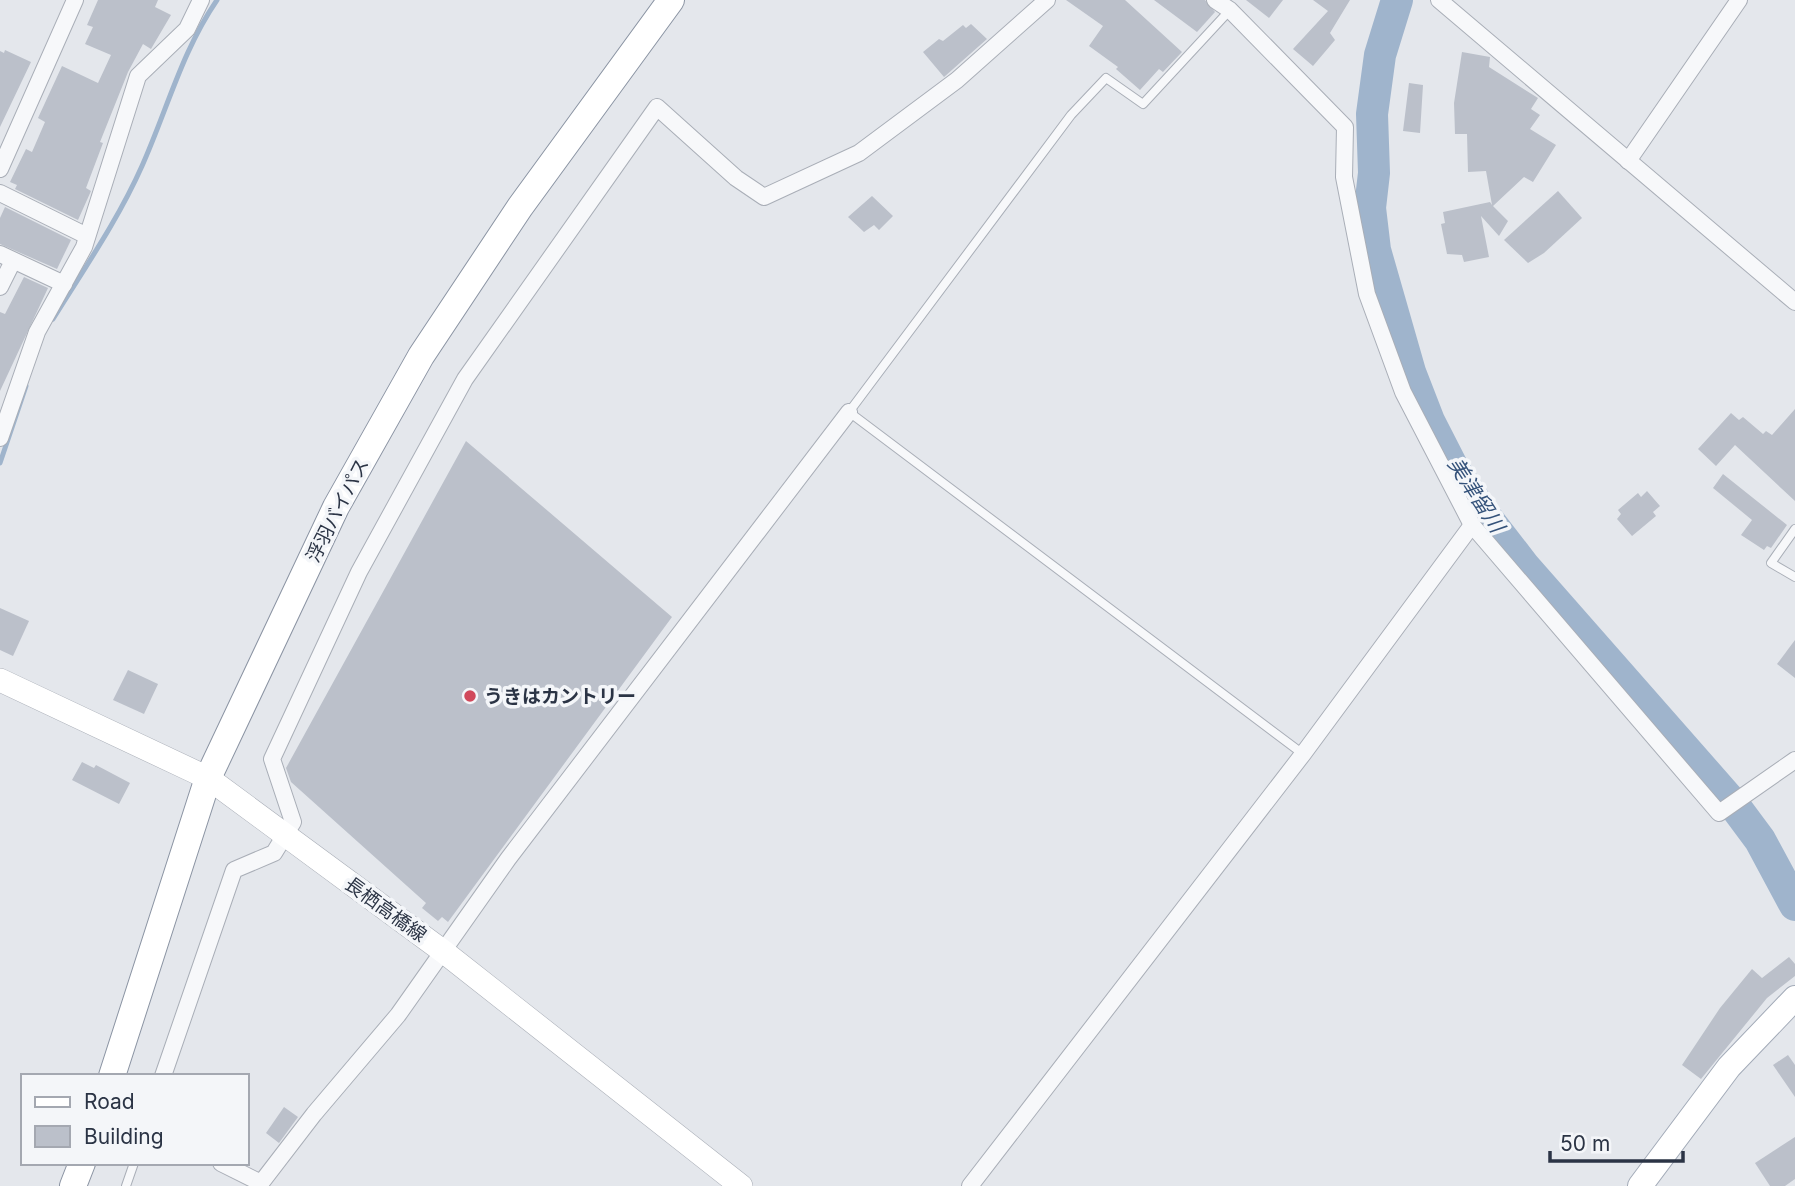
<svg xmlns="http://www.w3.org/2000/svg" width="1795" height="1186" font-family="Inter,'Noto Sans JP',sans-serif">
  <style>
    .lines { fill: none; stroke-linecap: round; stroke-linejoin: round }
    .stream { stroke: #9fb4cc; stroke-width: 5 }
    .river { stroke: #9fb4cc; stroke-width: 32 }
    .building { fill: #bbc0ca }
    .service-casing { stroke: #a9aeb7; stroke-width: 10 }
    .minor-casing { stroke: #a9aeb7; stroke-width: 18 }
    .secondary-casing { stroke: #a9aeb7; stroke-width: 24 }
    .primary-casing { stroke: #a3abb8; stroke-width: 26 }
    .trunk-casing { stroke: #8b94a3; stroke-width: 28 }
    .service { stroke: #f7f8fa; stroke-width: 8 }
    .minor { stroke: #f7f8fa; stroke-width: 16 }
    .secondary { stroke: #fff; stroke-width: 23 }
    .primary { stroke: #fff; stroke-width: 24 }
    .trunk { stroke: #fff; stroke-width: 26 }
    .poi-dot { fill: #d1495b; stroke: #f4f6f9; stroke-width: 2.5 }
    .labels { text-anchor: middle; stroke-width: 7; stroke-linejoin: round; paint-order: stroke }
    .street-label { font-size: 19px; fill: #2b3445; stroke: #f4f6f9 }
    .poi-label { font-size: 19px; font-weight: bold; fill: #2b3445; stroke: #f4f6f9; text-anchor: start }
    .water-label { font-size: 21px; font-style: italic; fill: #34527a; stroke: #f4f6f9 }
  </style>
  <rect width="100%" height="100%" fill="#e4e7ec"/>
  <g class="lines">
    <g class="stream">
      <path d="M 53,319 C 84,269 118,220 142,166 C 167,110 182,51 217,0"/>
      <path d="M 0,463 L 26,386"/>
    </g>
    <path class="river" d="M 1397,0 L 1380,55 L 1372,114 L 1374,173 L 1370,208 L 1375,250 L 1410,372 L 1429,421 L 1452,466 L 1483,513 L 1524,566 L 1734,805 L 1760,840 L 1795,905"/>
  </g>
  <g class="building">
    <path d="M 98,0 L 158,0 L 155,7 L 171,15 L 151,49 L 143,44 L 128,72 L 100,142 L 103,143 L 86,188 L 91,191 L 78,220 L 15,189 L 17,185 L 10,182 L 26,149 L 32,152 L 45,122 L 38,118 L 62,66 L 98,83 L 111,55 L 85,44 L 93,27 L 87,25 Z"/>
    <path d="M 1066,0 L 1125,0 L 1182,52 L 1163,72 L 1159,69 L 1140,90 L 1116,69 L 1118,67 L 1089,46 L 1103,26 Z"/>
    <path d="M 1154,0 L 1205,0 L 1215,12 L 1197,32 Z"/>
    <path d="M 1246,0 L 1283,0 L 1269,18 Z"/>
    <path d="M 1313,0 L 1350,0 L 1330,33 L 1335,40 L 1313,66 L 1293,49 L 1328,11 Z"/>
    <path d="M 971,24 L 987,39 L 944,77 L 923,52 L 939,39 L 943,41 L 963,25 L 966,28 Z"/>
    <path d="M 5,50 L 31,62 L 0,127 L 0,51 L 4,53 Z"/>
    <path d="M 1462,52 L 1490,57 L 1489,67 L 1538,98 L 1531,109 L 1540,115 L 1530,129 L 1556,145 L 1533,182 L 1524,177 L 1493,206 L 1508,221 L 1499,236 L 1481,216 L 1489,257 L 1464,262 L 1462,255 L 1447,254 L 1441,224 L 1445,223 L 1443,212 L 1490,202 L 1492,205 L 1486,171 L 1468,172 L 1467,134 L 1455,134 L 1454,103 Z"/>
    <path d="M 1409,83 L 1423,85 L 1420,133 L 1403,131 Z"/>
    <path d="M 1558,191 L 1582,218 L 1544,253 L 1528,263 L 1504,240 Z"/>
    <path d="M 872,196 L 893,216 L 879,230 L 874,225 L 864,232 L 848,217 Z"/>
    <path d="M 5,207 L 71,240 L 57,269 L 0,244 L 0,218 Z"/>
    <path d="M 24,277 L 48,288 L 0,391 L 0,312 L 5,314 Z"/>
    <path d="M 1795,409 L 1795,501 L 1735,445 L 1716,466 L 1698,449 L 1731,413 L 1739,420 L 1743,417 L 1763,434 L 1766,431 L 1772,435 Z"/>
    <path d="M 466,441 L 672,617 L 448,922 L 442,917 L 438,921 L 422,908 L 426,903 L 291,782 L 286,768 Z"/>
    <path d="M 1723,474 L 1787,525 L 1771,548 L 1767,546 L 1764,550 L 1741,535 L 1752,520 L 1713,488 Z"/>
    <path d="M 1647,491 L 1660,506 L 1653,512 L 1656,516 L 1632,536 L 1617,519 L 1621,514 L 1618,510 L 1638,493 L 1641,497 Z"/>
    <path d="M 0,608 L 29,621 L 13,656 L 0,650 Z"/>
    <path d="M 1795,640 L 1795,678 L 1777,664 Z"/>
    <path d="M 128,670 L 158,684 L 144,714 L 113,700 Z"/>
    <path d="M 82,762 L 94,768 L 96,765 L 130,783 L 119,804 L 72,780 Z"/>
    <path d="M 1789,957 L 1795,964 L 1795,976 L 1767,998 L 1701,1079 L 1682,1065 L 1720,1008 L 1752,969 L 1762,978 Z"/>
    <path d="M 1788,1055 L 1795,1065 L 1795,1097 L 1773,1065 Z"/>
    <path d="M 284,1107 L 298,1117 L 279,1143 L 266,1133 Z"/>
    <path d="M 1795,1137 L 1795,1179 L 1785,1186 L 1770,1186 L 1755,1163 Z"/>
  </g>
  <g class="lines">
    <defs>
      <g id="service">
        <path d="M 1230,10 L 1143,104 L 1106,78 L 1071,115 L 849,412 L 1303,754"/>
        <path d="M 1795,529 L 1771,563 L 1795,577"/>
        <path d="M 126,1186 L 134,1163"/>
      </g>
      <g id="minor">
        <path d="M 1215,0 L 1230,10 L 1345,127 L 1344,177 L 1367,294 L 1403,392 L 1472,525 L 1719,813 L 1795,760"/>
        <path d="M 1439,0 L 1795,302"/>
        <path d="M 1628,161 L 1739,0"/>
        <path d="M 0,169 L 75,0"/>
        <path d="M 0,193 L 87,236"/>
        <path d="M 0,254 L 64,284"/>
        <path d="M 0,287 L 13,261"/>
        <path d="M 0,438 L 37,332 L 84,247 L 138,76 L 187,29 L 201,0"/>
        <path d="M 163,1076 L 234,870 L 274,853 L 293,822 L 272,759 L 359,572 L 465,379 L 657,107 L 736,178 L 764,197 L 859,153 L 957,80 L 1047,0"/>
        <path d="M 221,1163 L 261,1183 L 314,1114 L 398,1015 L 508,859 L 849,412"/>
        <path d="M 970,1186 L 1303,754 L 1472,525"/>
      </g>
      <path id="secondary" d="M 0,680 L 208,778 L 444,952 L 741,1186"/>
      <path id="primary" d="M 1640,1186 L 1729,1067 L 1795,998"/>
      <g id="trunk">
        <path d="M 112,1076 L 208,778 L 336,507 L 421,356 L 520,207 L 671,0"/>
        <path d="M 73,1186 L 82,1163"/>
      </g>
    </defs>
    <use href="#service" class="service-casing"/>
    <use href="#minor" class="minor-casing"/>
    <use href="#secondary" class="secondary-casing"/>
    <use href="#primary" class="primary-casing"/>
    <use href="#trunk" class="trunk-casing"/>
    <use href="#service" class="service"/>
    <use href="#minor" class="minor"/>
    <use href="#secondary" class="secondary"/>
    <use href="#primary" class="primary"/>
    <use href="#trunk" class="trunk"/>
  </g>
  <circle class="poi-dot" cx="470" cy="696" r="7"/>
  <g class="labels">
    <g class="street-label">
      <text transform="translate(337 510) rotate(-63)" y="7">浮羽バイパス</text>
      <text transform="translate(386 909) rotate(36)" y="7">長栖高橋線</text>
    </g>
    <g class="poi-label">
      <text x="484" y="703">うきはカントリー</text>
    </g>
    <g class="water-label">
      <text transform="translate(1476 495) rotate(57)" y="7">美津留川</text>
    </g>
  </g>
  <rect x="21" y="1074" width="228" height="91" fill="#f4f6f9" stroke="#a4a8b1" stroke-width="2"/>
  <rect x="35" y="1097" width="35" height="10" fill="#ffffff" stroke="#a4a8b1" stroke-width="2"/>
  <text x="84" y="1109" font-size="21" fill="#2b3445">Road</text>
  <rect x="35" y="1126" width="35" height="21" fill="#bbc0ca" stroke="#a4a8b1" stroke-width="2"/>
  <text x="84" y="1144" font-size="21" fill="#2b3445">Building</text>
  <path d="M1550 1151v10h133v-10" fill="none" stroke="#2b3445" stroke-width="3.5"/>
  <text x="1560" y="1151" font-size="21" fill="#2b3445" stroke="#f4f6f9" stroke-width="5" paint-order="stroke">50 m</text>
</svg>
